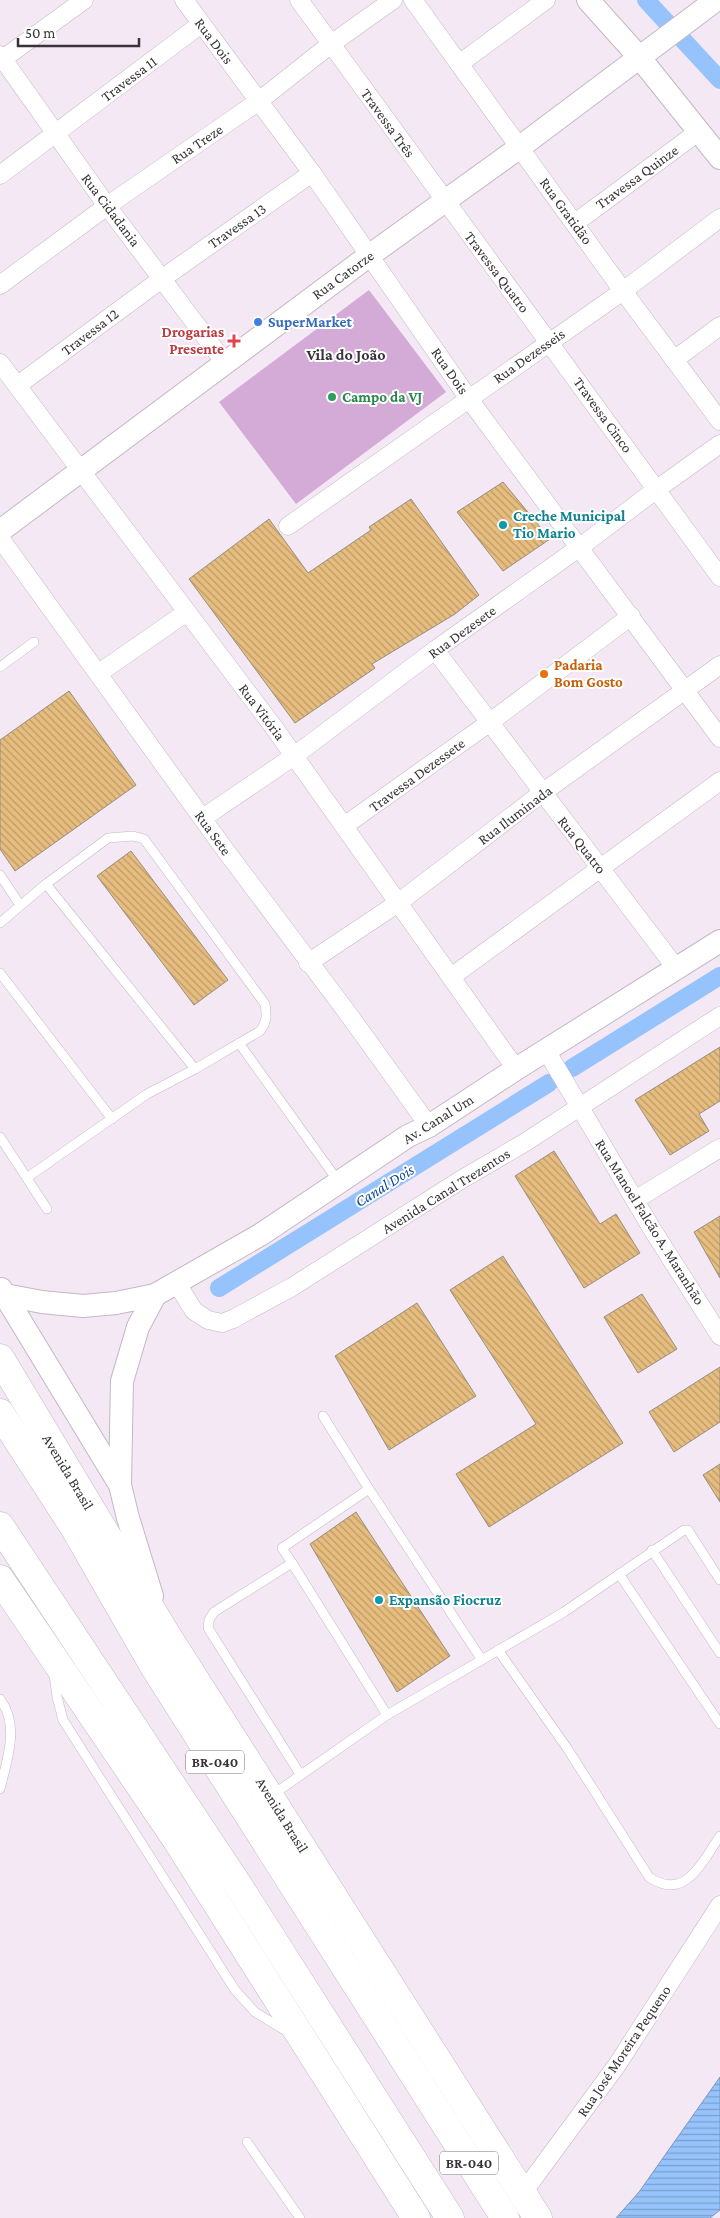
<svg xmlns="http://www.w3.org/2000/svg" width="720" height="2218" font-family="'Crimson Pro',serif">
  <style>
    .pitch { fill: #d4aad7 }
    .water { fill: url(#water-rules); stroke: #7a98c0 }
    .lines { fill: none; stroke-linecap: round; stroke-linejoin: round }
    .canal { stroke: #96c3fb; stroke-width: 18 }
    .building { fill: url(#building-back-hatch); stroke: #978e82 }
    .service-casing { stroke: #c3b8c4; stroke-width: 10 }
    .minor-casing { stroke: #c3b8c4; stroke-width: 19 }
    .tertiary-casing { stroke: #c3b8c4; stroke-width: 24 }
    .trunk-casing { stroke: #c3b8c4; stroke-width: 29 }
    .motorway-casing { stroke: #c3b8c4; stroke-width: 29 }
    .service { stroke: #fff; stroke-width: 9 }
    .minor { stroke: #fff; stroke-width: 18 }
    .tertiary { stroke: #fff; stroke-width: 22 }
    .trunk { stroke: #fff; stroke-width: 28 }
    .motorway { stroke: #fff; stroke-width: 28 }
    .shop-dot { fill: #3f7fe0; stroke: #fff; stroke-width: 2 }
    .health-dot { fill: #e0444e; stroke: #fff; stroke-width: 2 }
    .leisure-dot { fill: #2e9e5b; stroke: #fff; stroke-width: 2 }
    .culture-dot { fill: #0f9aa8; stroke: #fff; stroke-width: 2 }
    .food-dot { fill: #e8710a; stroke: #fff; stroke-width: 2 }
    .labels { text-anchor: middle; stroke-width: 4; stroke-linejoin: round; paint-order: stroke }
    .shield { fill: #fff; stroke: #747074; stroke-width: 1 }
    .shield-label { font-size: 14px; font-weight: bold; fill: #383338 }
    .street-label { font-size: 15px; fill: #383338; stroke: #fff }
    .shop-label { font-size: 15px; font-weight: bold; fill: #366cbe; stroke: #fff; text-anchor: start }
    .health-label { font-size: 15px; font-weight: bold; fill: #be3a42; stroke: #fff; text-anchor: end }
    .leisure-label { font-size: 15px; font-weight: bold; fill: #27864d; stroke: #fff; text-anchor: start }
    .culture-label { font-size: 15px; font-weight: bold; fill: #0d838f; stroke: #fff; text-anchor: start }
    .food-label { font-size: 15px; font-weight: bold; fill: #c56008; stroke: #fff; text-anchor: start }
    .neighbourhood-label { font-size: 16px; font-weight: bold; fill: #383338; stroke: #fff }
    .water-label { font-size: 16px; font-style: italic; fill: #114c8e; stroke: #fff }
  </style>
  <defs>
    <pattern id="water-rules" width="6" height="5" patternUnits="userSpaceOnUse" patternTransform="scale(1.25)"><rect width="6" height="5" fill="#96c3fb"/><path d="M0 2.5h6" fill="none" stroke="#7b9fcc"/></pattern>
    <pattern id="building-back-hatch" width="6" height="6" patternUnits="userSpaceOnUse" patternTransform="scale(1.25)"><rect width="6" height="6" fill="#e6bd7e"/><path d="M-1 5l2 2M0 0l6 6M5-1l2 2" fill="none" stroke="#bb9a68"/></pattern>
  </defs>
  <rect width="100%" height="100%" fill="#f4e8f5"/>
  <path class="pitch" d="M 369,290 L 446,392 L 296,504 L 219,402 Z"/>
  <path class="water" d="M 720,2077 L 720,2210 L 710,2218 L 616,2218 L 639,2192 Z"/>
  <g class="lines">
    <g class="canal">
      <path d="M 646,0 L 720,80"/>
      <path d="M 572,1068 L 720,976"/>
      <path d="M 219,1288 L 549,1083"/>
    </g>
  </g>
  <g class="building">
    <path d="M 503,482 L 550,539 L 503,571 L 457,512 Z"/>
    <path d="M 411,499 L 479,595 L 455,614 L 372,664 L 375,668 L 295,723 L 189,579 L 269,519 L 308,573 L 371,530 L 369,527 Z"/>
    <path d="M 69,691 L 136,785 L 15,871 L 0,849 L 0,740 Z"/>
    <path d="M 131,851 L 228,980 L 194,1005 L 97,876 Z"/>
    <path d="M 720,1047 L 720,1101 L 699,1114 L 709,1131 L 670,1155 L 635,1100 Z"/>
    <path d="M 554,1151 L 600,1224 L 616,1214 L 640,1253 L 584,1288 L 515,1176 Z"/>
    <path d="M 720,1216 L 720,1278 L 694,1232 Z"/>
    <path d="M 503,1256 L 623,1443 L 489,1527 L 456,1474 L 536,1424 L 450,1290 Z"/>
    <path d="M 642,1294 L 677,1349 L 638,1373 L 604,1317 Z"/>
    <path d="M 417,1303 L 476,1396 L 389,1450 L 335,1356 Z"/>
    <path d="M 720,1367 L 720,1422 L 674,1452 L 649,1412 Z"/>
    <path d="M 720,1464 L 720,1502 L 703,1475 Z"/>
    <path d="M 356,1512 L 450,1656 L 397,1692 L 310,1544 Z"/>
  </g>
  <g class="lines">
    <defs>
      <g id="service">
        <path d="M 0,667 L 34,642"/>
        <path d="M 0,875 L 20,905"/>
        <path d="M 46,884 L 195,1069"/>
        <path d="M 0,923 L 46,884 L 108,838 L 133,836 L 144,839 L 265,1004 C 267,1015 267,1022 260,1031 L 195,1069 L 147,1094 L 28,1177"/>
        <path d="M 0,973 L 112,1119"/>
        <path d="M 239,1043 L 338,1181"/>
        <path d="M 0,1137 L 47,1209"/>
        <path d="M 323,1416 L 369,1489"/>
        <path d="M 652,1550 L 720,1653"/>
        <path d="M 292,1563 L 282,1548 L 369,1489 L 482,1660"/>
        <path d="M 619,1574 L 720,1724"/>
        <path d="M 498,1650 L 567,1748 L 649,1877 C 685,1902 702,1862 720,1836"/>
        <path d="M 54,1675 L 57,1697 L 63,1720 L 235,1990 L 255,2012 L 288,2032"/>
        <path d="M 0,1699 C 20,1725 7,1760 0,1789"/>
        <path d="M 300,1774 L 208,1628 L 209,1620 L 214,1612 L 292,1563 L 387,1715"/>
        <path d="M 278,1791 L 387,1715 L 564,1612 L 684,1530 L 688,1530 L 720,1580"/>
        <path d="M 247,2142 L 300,2218"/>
      </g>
      <g id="minor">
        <path d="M 184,0 L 312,173 L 469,399 L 720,738"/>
        <path d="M 299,0 L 720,577"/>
        <path d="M 413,0 L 623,291 L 720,421"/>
        <path d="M 0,55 L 107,206 L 225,363"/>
        <path d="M 0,61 L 84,0"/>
        <path d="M 459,64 L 546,0"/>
        <path d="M 0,175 L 201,24"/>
        <path d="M 575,223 L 698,132"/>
        <path d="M 0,285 L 107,206 L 259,101 L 331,44 L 393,0"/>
        <path d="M 674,360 L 720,326"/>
        <path d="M 0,363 L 275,729 L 516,1069"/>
        <path d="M 18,385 L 163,278 L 312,173"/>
        <path d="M 288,526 L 623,291 L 720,218"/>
        <path d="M 0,538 L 223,847 L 352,1019 L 429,1126"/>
        <path d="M 435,650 L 676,968"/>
        <path d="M 99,673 L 187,612"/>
        <path d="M 203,818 L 294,756 L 435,650 L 580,547 L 657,489 L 720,444"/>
        <path d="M 344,826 L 489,723 L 631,616"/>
        <path d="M 308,963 L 398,903 L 542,793 L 720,665"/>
        <path d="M 451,977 L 720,781"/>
        <path d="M 546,1050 L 652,1229 L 720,1336"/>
        <path d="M 635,1200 L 720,1148"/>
        <path d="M 176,1282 L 194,1311 L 208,1320 L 222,1323 L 233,1319 L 292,1287 L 459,1181 L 524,1143 L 720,1016"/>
        <path d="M 522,2194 L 617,2065 L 720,1905"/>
      </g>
      <g id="tertiary">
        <path d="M 588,0 L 640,58 L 720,158"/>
        <path d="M 0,531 L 370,255 L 520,147 L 716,0"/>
        <path d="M 1,1289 L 120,1485 L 128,1518 L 152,1596"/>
        <path d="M 5,1295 L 42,1302 L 83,1306 L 116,1303 L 155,1295 L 260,1235 L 408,1136 L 429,1126 L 516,1069 L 720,941"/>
        <path d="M 120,1484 L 122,1381 L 138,1327 L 155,1295"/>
      </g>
      <g id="trunk">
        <path d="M 0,1358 L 166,1634 L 538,2218"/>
        <path d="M 0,1579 L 176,1839 L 416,2218"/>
      </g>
      <g id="motorway">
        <path d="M 0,1413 L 74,1527 L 155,1668 L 505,2218"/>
        <path d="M 0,1526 L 238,1885 L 450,2218"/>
      </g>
    </defs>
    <use href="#service" class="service-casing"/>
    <use href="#minor" class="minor-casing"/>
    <use href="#tertiary" class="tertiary-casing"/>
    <use href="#trunk" class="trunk-casing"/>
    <use href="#motorway" class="motorway-casing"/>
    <use href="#service" class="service"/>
    <use href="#minor" class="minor"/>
    <use href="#tertiary" class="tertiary"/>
    <use href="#trunk" class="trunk"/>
    <use href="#motorway" class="motorway"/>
  </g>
  <circle class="shop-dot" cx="258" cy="322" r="5"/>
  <path class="health-dot" d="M231.5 333.5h5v5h5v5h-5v5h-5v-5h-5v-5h5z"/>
  <circle class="leisure-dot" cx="332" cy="397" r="5"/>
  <g class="culture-dot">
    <circle cx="503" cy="525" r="5"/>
    <circle cx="379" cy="1600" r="5"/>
  </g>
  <circle class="food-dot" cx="544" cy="674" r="5"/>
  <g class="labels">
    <g class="shield">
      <rect x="186" y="1750.5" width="58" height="23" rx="4"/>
      <rect x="440" y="2151.5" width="58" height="23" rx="4"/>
    </g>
    <g class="shield-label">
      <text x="215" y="1767">BR-040</text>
      <text x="469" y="2168">BR-040</text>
    </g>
    <g class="street-label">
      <text transform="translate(214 41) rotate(53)" y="5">Rua Dois</text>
      <text transform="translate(129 79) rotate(-37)" y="5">Travessa 11</text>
      <text transform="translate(388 123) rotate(54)" y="5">Travessa Três</text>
      <text transform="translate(197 144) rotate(-34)" y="5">Rua Treze</text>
      <text transform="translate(637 177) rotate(-36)" y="5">Travessa Quinze</text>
      <text transform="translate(111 210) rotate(53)" y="5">Rua Cidadania</text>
      <text transform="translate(566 211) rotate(54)" y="5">Rua Gratidão</text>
      <text transform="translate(237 226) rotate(-35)" y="5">Travessa 13</text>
      <text transform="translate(497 272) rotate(53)" y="5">Travessa Quatro</text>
      <text transform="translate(343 275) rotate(-36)" y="5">Rua Catorze</text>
      <text transform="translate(90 332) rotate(-37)" y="5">Travessa 12</text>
      <text transform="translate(529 356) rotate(-35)" y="5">Rua Dezesseis</text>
      <text transform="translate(450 371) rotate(55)" y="5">Rua Dois</text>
      <text transform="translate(603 415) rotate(54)" y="5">Travessa Cinco</text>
      <text transform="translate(462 632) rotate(-36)" y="5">Rua Dezesete</text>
      <text transform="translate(262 712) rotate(53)" y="5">Rua Vitória</text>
      <text transform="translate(417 775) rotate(-36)" y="5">Travessa Dezessete</text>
      <text transform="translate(515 815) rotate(-37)" y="5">Rua Iluminada</text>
      <text transform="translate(213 833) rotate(54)" y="5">Rua Sete</text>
      <text transform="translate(582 845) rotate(52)" y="5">Rua Quatro</text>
      <text transform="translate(438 1119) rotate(-32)" y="5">Av. Canal Um</text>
      <text transform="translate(446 1191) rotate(-32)" y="5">Avenida Canal Trezentos</text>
      <text transform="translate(650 1222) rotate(58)" y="5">Rua Manoel Falcão A. Maranhão</text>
      <text transform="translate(68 1472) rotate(59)" y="5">Avenida Brasil</text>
      <text transform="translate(282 1815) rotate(58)" y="5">Avenida Brasil</text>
      <text transform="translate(624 2051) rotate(-56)" y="5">Rua José Moreira Pequeno</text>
    </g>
    <g class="shop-label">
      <text x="268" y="327">SuperMarket</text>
    </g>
    <g class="health-label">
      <text x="224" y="337">Drogarias<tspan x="224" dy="17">Presente</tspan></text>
    </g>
    <g class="leisure-label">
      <text x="342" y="402">Campo da VJ</text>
    </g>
    <g class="culture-label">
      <text x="513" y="521">Creche Municipal<tspan x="513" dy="17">Tio Mario</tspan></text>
      <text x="389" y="1605">Expansão Fiocruz</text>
    </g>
    <g class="food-label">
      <text x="554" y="670">Padaria<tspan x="554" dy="17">Bom Gosto</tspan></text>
    </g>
    <g class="neighbourhood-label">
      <text x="346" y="360">Vila do João</text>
    </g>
    <g class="water-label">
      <text transform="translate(384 1185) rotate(-32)" y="6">Canal Dois</text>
    </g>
  </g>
  <path d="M18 38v8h121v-8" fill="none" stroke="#383338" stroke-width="2.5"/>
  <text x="25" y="38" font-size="15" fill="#383338" stroke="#ffffff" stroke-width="4" paint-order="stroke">50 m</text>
</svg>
